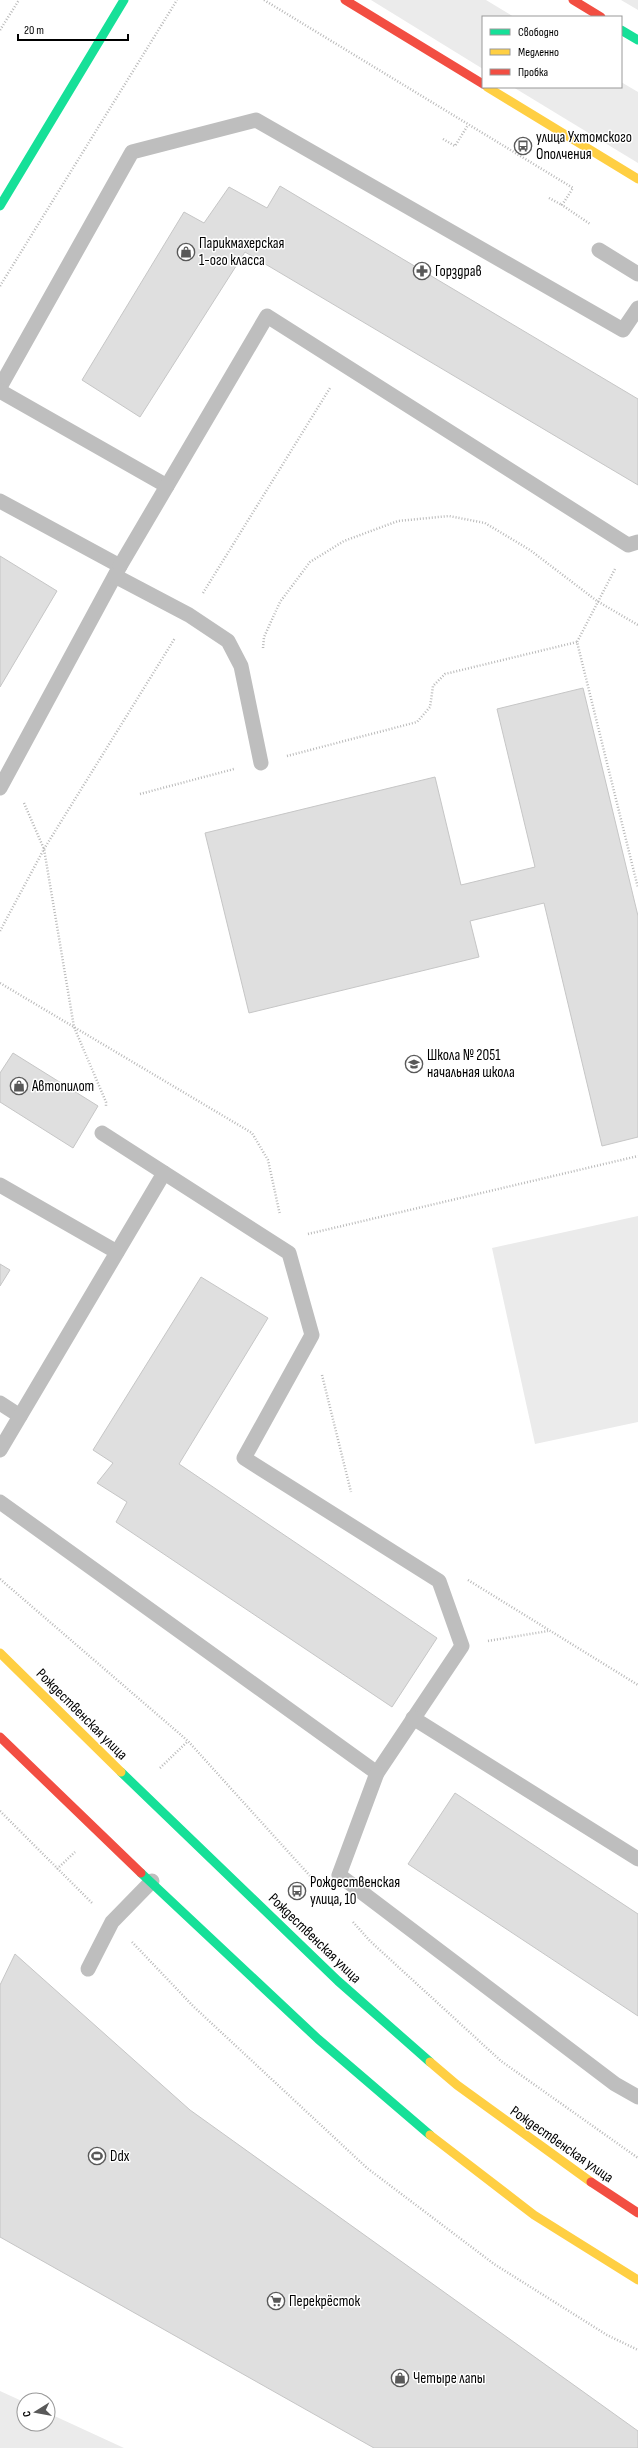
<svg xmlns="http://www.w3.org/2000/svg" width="638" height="2448" font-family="'Sofia Sans Condensed',sans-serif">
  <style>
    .green { fill: #ebebeb }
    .building { fill: #dfdfdf; stroke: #c6c6c6 }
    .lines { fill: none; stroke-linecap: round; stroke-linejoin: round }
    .path { stroke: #b9b9b9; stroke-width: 2.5; stroke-dasharray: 1 2; stroke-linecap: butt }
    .lane { stroke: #bebebe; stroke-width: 15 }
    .fast { stroke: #16e098; stroke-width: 9 }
    .slow { stroke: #ffcf43; stroke-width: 9 }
    .jam { stroke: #f24e42; stroke-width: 9 }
    .labels { text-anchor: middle; stroke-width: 3; stroke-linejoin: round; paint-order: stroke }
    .poi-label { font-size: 15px; fill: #000; stroke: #fff; text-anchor: start }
    .street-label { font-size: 15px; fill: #000; stroke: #fff }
  </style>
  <rect width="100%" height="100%" fill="#fff"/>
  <g class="green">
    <path d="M 371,0 L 486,0 L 514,17 L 483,17 L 483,69 Z"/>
    <path d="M 621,0 L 638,0 L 638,10 Z"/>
    <path d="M 621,82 L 638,92 L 638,163 L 513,87 L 621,87 Z"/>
    <path d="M 638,1216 L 638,1422 L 535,1444 L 492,1248 Z"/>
    <path d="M 0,2391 L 24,2402 L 24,2424 L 48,2424 L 48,2413 L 124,2448 L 0,2448 Z"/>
  </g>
  <g class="building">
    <path d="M 280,186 L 638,399 L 638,485 L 245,252 L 140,417 L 82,380 L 184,212 L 204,223 L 229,187 L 267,208 Z"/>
    <path d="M 0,556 L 57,591 L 0,687 Z"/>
    <path d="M 583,688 L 638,916 L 638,1137 L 602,1146 L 544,903 L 470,921 L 479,957 L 249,1013 L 205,833 L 435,777 L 461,885 L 535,867 L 497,709 Z"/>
    <path d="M 13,1053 L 98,1106 L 73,1148 L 0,1102 L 0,1073 Z"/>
    <path d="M 0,1264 L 10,1270 L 0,1286 Z"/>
    <path d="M 201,1277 L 268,1318 L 179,1464 L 437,1638 L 392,1707 L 116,1522 L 127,1502 L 97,1483 L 113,1463 L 93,1450 Z"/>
    <path d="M 455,1793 L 638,1914 L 638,2016 L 408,1864 Z"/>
    <path d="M 15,1954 L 190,2110 L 638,2431 L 638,2448 L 374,2448 L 0,2237 L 0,1985 Z"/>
  </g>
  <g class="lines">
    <g class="path">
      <path d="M 264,0 L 573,188 L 562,205 L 590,224"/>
      <path d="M 0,30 L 19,0"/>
      <path d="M 443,139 L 455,146 L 468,125"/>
      <path d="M 549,198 L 562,205"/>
      <path d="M 0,286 L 177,0"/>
      <path d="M 615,569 L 577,642 L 638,888"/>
      <path d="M 203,593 L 330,388"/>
      <path d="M 263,648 L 264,637 L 280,602 L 310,562 L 344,541 L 398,521 L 449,516 L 485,523 L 530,550 L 597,601 L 638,625"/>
      <path d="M 287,756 L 417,722 L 430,707 L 433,686 L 445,674 L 577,642"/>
      <path d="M 140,794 L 234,769"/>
      <path d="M 24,803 L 44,849 L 74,1027 L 106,1102 L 106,1106"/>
      <path d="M 0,931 L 44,849 L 175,638"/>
      <path d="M 0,983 L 252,1133 L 268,1160 L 280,1215"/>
      <path d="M 308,1234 L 638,1156"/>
      <path d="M 322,1375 L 351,1492"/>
      <path d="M 0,1579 L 188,1741 L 311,1877"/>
      <path d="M 468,1580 L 638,1685"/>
      <path d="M 488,1641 L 548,1631"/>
      <path d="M 160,1768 L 188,1741"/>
      <path d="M 0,1811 L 93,1904"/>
      <path d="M 57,1869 L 75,1852"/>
      <path d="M 353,1922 L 370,1941 L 501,2061 L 638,2158"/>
      <path d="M 132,1942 L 193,2006 L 367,2168 L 494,2264 L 607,2335 L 638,2350"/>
    </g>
    <g class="lane">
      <path d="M 599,250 L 638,274"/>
      <path d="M 0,387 L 132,152 L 256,120 L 623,330 L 638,308"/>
      <path d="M 0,391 L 167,486"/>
      <path d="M 0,501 L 120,566 L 0,788"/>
      <path d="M 120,566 L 267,316 L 628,545 L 638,542"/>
      <path d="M 115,576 L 189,615 L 228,641 L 241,666 L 261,763"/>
      <path d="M 0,1185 L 117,1252"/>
      <path d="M 0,1403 L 20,1416"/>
      <path d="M 0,1450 L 164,1173"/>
      <path d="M 0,1502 L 377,1773 L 462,1646 L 439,1581 L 244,1458 L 312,1335 L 289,1253 L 102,1133"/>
      <path d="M 413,1718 L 638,1859"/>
      <path d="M 377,1773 L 339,1875 L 615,2084 L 638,2097"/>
      <path d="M 88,1969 L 112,1922 L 152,1881"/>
    </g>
    <g class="fast">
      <path d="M 621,30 L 638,40"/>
      <path d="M 0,206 L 124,0"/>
      <path d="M 121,1772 L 338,1981 L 430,2062"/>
      <path d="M 141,1873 L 318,2039 L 430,2135"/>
    </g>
    <g class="slow">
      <path d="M 487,87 L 638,179"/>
      <path d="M 0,1653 L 121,1772"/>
      <path d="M 430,2062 L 457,2085 L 591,2182"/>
      <path d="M 430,2135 L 534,2215 L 638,2280"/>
    </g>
    <g class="jam">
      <path d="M 345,0 L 483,84"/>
      <path d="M 573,0 L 601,17"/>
      <path d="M 0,1737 L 141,1873"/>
      <path d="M 591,2182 L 638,2213"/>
    </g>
  </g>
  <defs>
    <symbol id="bus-ring" viewBox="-11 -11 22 22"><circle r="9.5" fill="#fff" stroke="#595959" stroke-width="1.5"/><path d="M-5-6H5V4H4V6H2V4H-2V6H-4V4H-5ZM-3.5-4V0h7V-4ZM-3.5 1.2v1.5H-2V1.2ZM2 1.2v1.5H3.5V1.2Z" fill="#595959"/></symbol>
    <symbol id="shop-ring" viewBox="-11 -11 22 22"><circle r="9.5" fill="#fff" stroke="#595959" stroke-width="1.5"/><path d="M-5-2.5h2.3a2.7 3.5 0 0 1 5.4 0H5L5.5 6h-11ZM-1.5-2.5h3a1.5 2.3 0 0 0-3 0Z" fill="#595959"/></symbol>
    <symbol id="pharmacy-ring" viewBox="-11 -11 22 22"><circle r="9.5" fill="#fff" stroke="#595959" stroke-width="1.5"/><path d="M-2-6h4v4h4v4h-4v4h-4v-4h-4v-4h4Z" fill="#595959"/></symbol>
    <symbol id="school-ring" viewBox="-11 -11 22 22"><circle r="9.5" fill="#fff" stroke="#595959" stroke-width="1.5"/><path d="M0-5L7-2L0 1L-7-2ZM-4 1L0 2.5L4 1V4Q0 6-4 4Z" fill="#595959"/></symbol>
    <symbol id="stadium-ring" viewBox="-11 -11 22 22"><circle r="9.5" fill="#fff" stroke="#595959" stroke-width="1.5"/><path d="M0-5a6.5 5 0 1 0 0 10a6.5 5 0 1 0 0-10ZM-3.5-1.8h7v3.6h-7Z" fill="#595959"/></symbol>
    <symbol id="supermarket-ring" viewBox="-11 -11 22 22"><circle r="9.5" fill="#fff" stroke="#595959" stroke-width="1.5"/><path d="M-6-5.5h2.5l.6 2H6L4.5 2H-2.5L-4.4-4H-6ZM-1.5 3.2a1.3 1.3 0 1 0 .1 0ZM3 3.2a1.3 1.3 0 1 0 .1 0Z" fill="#595959"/></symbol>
  </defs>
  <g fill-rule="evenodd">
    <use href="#bus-ring" x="513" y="136" width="20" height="20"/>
    <use href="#shop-ring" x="176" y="242" width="20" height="20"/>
    <use href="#pharmacy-ring" x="412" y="261" width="20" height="20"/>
    <use href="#school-ring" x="404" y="1054" width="20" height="20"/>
    <use href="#shop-ring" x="9" y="1076" width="20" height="20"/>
    <use href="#bus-ring" x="287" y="1881" width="20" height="20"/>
    <use href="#stadium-ring" x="87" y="2146" width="20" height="20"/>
    <use href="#supermarket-ring" x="266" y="2291" width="20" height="20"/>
    <use href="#shop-ring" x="390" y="2368" width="20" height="20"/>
  </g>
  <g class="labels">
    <g class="poi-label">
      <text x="536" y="142">улица Ухтомского<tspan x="536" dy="17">Ополчения</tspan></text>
      <text x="199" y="248">Парикмахерская<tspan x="199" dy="17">1-ого класса</tspan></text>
      <text x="435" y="276">Горздрав</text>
      <text x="427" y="1060">Школа № 2051<tspan x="427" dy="17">начальная школа</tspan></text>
      <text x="32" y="1091">Автопилот</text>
      <text x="310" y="1887">Рождественская<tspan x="310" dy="17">улица, 10</tspan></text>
      <text x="110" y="2161">Ddx</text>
      <text x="289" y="2306">Перекрёсток</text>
      <text x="413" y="2383">Четыре лапы</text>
    </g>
    <g class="street-label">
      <text transform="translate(82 1714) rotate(45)" y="5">Рождественская улица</text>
      <text transform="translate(315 1938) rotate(44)" y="5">Рождественская улица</text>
      <text transform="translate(562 2144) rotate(35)" y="5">Рождественская улица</text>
    </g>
  </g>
  <rect x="482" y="16" width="140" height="72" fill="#ffffff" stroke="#999999"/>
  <rect x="490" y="29" width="20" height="6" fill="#16e098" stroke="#999999"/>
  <text x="518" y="36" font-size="12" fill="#000000">Свободно</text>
  <rect x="490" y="49" width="20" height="6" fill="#ffcf43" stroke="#999999"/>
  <text x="518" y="56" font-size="12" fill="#000000">Медленно</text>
  <rect x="490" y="69" width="20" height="6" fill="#f24e42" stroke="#999999"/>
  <text x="518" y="76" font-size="12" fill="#000000">Пробка</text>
  <g transform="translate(36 2412) rotate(259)"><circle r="19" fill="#ffffff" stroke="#999999"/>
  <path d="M0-3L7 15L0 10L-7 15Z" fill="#595959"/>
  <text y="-6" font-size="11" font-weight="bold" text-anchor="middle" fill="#000000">С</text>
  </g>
  <path d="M18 34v6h110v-6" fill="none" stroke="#000000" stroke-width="2"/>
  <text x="24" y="34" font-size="12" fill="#000000" stroke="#ffffff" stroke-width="3" paint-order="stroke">20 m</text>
</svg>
